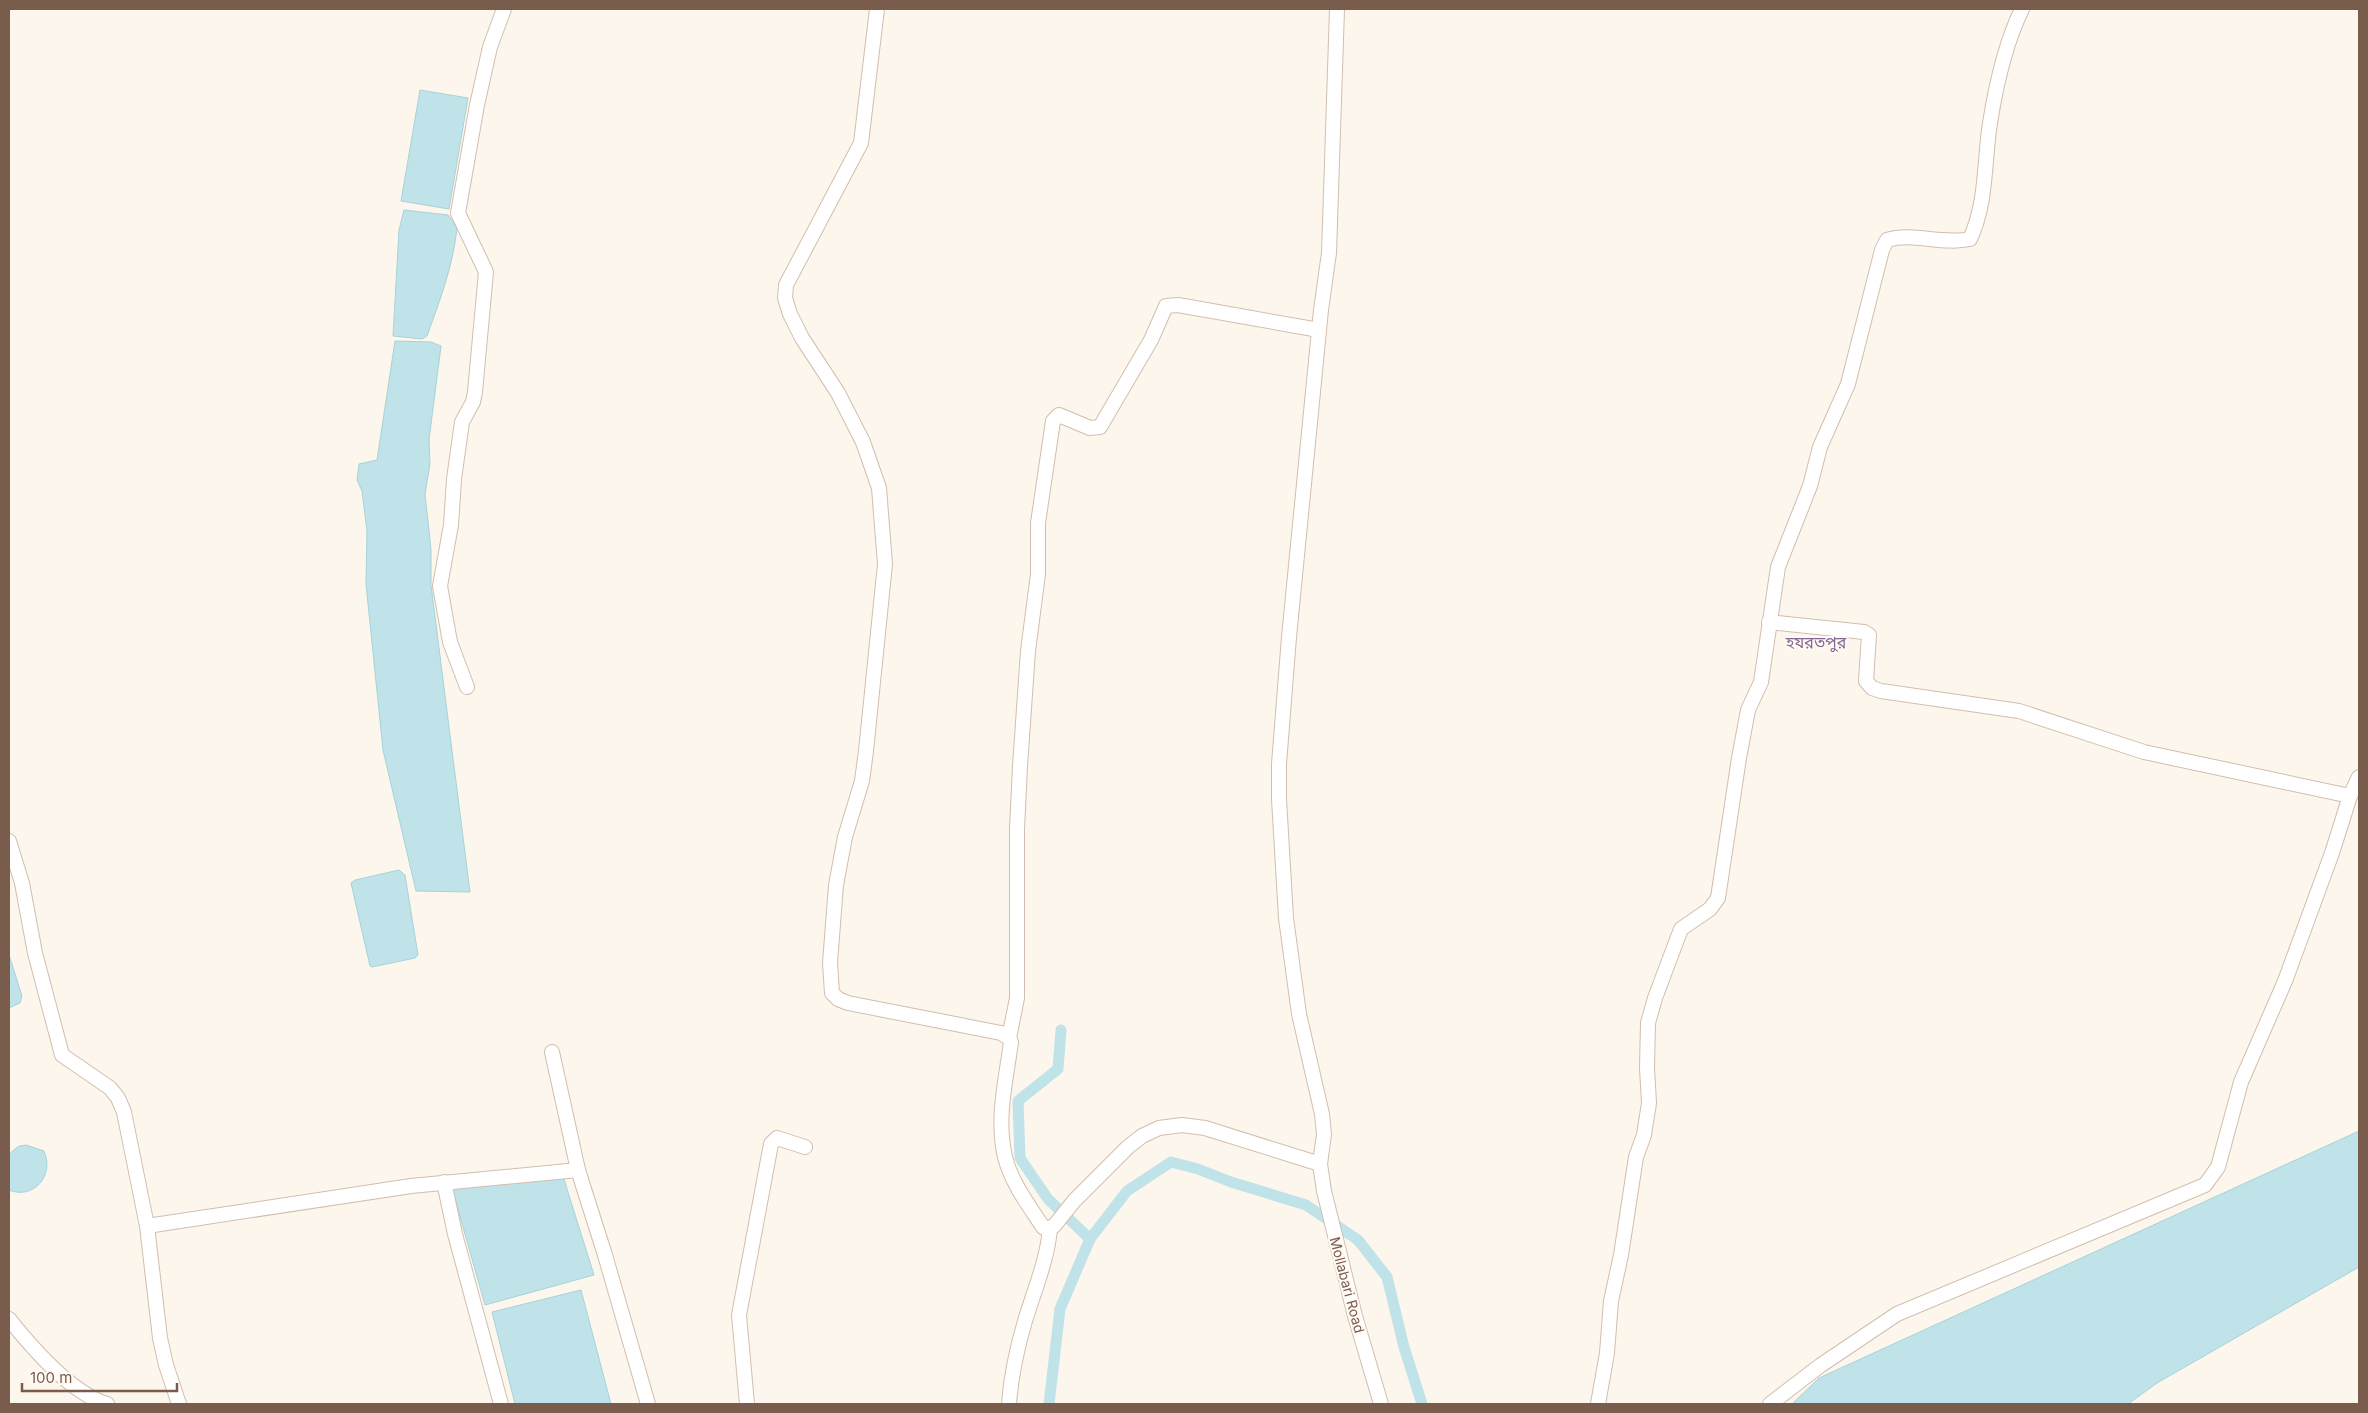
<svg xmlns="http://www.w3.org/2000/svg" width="2368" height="1413" font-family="Inter,'Noto Sans Bengali',sans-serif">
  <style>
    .water { fill: #bfe3e8; stroke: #a5d3da }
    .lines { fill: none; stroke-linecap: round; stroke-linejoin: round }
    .canal { stroke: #bfe3e8; stroke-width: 11 }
    .minor-casing { stroke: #d1beb0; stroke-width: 16 }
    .minor { stroke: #fff; stroke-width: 14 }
    .labels { text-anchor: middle; stroke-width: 4; stroke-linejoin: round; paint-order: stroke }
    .street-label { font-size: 14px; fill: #7a5c4d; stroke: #fffaf3 }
    .quarter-label { font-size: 16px; fill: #846695; stroke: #fffaf3 }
  </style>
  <rect width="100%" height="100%" fill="#fdf6ec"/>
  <g class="water">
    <path d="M 420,90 L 468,98 L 449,209 L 401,201 Z"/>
    <path d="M 404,210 L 448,215 L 457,228 C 453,266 440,300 427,336 L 422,339 L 393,336 L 399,230 Z"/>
    <path d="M 395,341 L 431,342 L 441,346 L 429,440 L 430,464 L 425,494 L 431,549 L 431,585 L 470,892 L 416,891 L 383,750 L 366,584 L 367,531 L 362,491 L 357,480 L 359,464 L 377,460 Z"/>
    <path d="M 399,870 L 405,875 L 418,955 L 415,958 L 372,967 L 370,966 L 351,883 L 355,880 Z"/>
    <path d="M 9,955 L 22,996 L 20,1003 L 9,1008 Z"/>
    <path d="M 2359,1131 L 2359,1267 L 2157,1383 L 2128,1404 L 1792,1404 L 1819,1378 Z"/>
    <path d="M 26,1145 L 44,1151 C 55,1176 33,1200 9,1190 L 9,1154 L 19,1146 Z"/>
    <path d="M 562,1173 L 594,1275 L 485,1305 L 452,1188 Z"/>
    <path d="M 581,1290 L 611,1404 L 515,1404 L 492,1312 Z"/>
  </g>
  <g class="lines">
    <g class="canal">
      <path d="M 1061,1030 L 1058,1069 L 1018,1101 L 1020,1158 L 1048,1199 L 1090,1239"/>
      <path d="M 1049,1404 L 1060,1309 L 1090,1239 L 1127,1191 L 1171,1162 L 1198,1169 L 1231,1182 L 1306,1205 L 1358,1240 L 1387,1277 L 1404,1347 L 1422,1404"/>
    </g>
    <defs>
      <g id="minor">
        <path d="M 877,9 L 861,143 L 786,285 L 785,298 L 790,314 L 802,338 L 838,393 L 863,442 L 879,488 L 885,564 L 866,751 L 862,781 L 845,837 L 836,885 L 830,963 L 832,993 L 838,999 L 848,1003 L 1001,1033 L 1009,1038 L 1011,1042 C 1006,1080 996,1119 1005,1157 C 1011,1182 1029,1206 1043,1227 L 1046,1229 L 1054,1226 L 1074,1201 L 1128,1147 L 1142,1136 L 1159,1128 L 1182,1125 L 1205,1128 L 1320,1164"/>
        <path d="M 1337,9 L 1329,253 L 1321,310 L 1289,637 L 1279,764 L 1279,799 L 1286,918 L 1299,1014 L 1322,1114 L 1324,1134 L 1320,1164 L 1324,1191 L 1355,1316 L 1381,1404"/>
        <path d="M 1769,622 L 1864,632 L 1869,635 L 1866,681 L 1872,688 L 1881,691 L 2019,711 L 2144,752 L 2350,796"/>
        <path d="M 467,687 L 450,642 L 440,586 L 451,525 L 454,479 L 462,422 L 473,402 L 475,392 L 486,272 L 458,213 L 477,105 L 490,47 L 504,9"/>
        <path d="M 9,841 L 22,883 L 35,953 L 62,1055 L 110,1088 L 118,1098 L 124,1112 L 147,1226 L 160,1338 L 166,1365 L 179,1404"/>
        <path d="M 1009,1038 L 1017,998 L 1017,829 L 1020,766 L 1028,651 L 1038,574 L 1038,523 L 1053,421 L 1059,415 L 1090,428 L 1100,427 L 1151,340 L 1166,306 L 1178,305 L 1319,330"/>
        <path d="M 552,1052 L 578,1170 L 605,1255 L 648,1404"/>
        <path d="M 444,1182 L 455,1234 L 501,1404"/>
        <path d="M 147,1226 L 411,1186 L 578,1170"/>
        <path d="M 9,1319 C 33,1349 71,1393 107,1404"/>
        <path d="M 747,1404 L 739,1315 L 771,1144 L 777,1138 L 805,1147"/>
        <path d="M 1009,1404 C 1011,1376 1017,1348 1025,1321 C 1034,1291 1047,1261 1050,1229"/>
        <path d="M 1598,1404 L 1607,1353 L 1611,1301 L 1621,1255 L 1636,1157 L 1644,1135 L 1649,1103 L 1647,1068 L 1648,1023 L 1655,998 L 1681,929 L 1710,909 L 1718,898 L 1739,758 L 1748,710 L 1761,682 L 1778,567 L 1810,486 L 1820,447 L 1848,384 L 1882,250 L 1887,240 C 1913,232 1942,245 1970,239 C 1987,203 1984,161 1990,123 C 1996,85 2005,44 2022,9"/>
        <path d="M 1770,1404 L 1821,1365 L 1897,1314 L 2205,1185 L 2218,1167 L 2241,1082 L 2285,981 L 2332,853 L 2350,796 L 2359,777"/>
      </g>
    </defs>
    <use href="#minor" class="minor-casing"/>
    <use href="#minor" class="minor"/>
  </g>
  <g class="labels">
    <g class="street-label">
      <text transform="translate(1347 1285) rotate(75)" y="5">Mollabari Road</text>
    </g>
    <g class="quarter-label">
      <text x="1816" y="648">হযরতপুর</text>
    </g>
  </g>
  <rect width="2368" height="1413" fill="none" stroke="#7a5c4d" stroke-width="20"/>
  <path d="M22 1383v8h155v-8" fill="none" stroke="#7a5c4d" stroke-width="2.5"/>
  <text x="30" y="1383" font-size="15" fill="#7a5c4d" stroke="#fffaf3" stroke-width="4" paint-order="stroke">100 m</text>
</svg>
